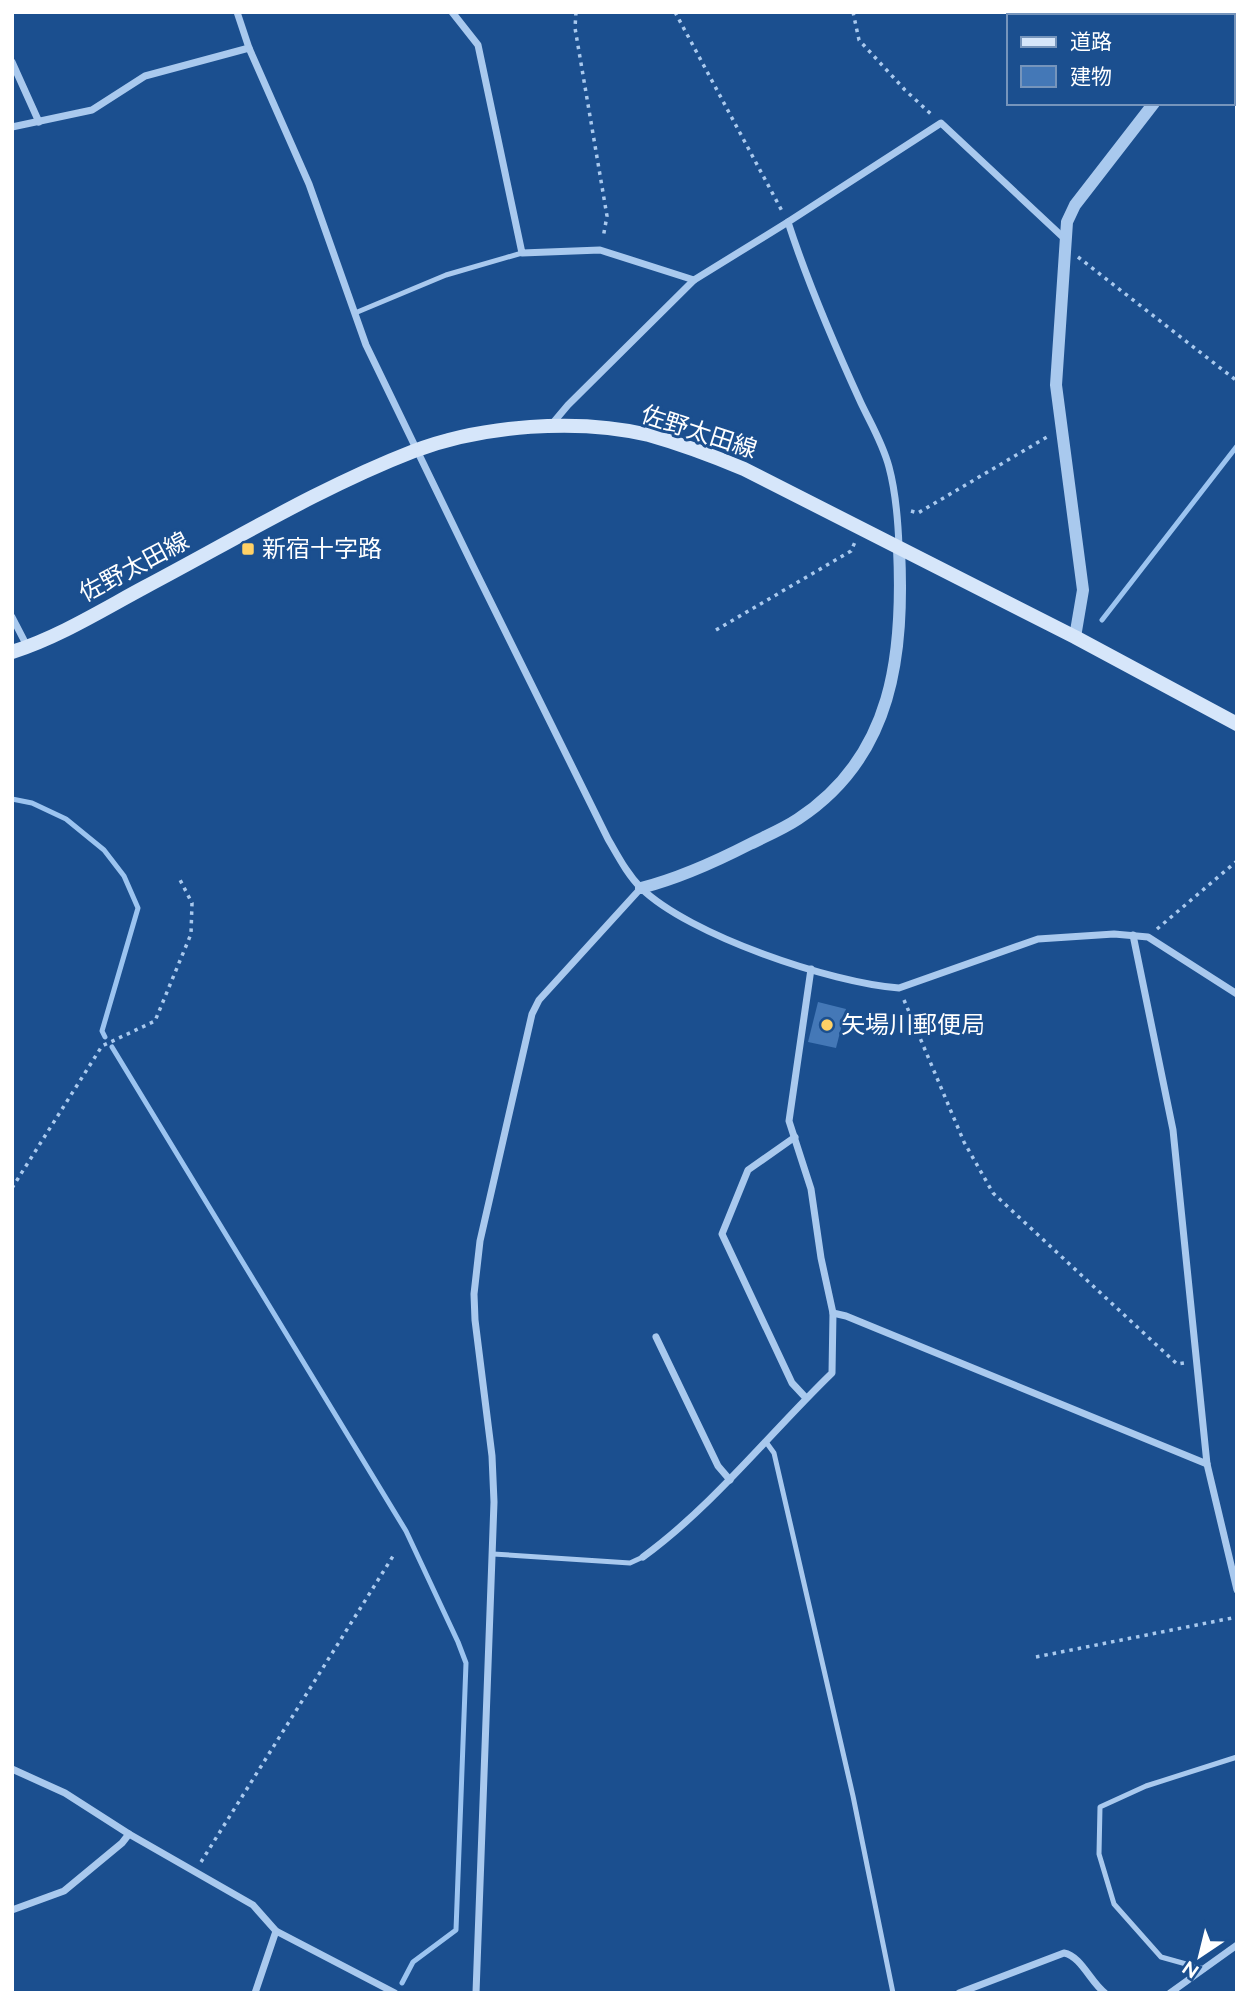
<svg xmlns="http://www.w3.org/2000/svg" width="1249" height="2005" font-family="Raleway,'Noto Sans JP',sans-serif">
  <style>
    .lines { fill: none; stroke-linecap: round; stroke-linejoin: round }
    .stream { stroke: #9cc4f0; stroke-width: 5 }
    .building { fill: #4478b7 }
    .path { stroke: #a9c9ee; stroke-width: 3.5; stroke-dasharray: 3.5 5; stroke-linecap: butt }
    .service { stroke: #a9c9ee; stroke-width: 5 }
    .minor { stroke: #a9c9ee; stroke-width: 7 }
    .tertiary { stroke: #a9c9ee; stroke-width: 12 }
    .secondary { stroke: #d6e6fa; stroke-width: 14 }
    .poi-dot { fill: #ffd166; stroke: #1b4f8f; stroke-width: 2.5 }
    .labels { text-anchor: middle; stroke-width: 6; stroke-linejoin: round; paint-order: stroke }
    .street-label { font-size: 24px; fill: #fff; stroke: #1b4f8f }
    .poi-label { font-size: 24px; fill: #fff; stroke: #1b4f8f; text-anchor: start }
  </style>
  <rect width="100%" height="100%" fill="#1b4f8f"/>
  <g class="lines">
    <g class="stream">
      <path d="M 1102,620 L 1237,446"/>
      <path d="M 12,799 L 32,803 L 66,819 L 104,850 L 124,876 L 138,908 L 102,1031 L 105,1037"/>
      <path d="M 112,1047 L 406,1531 L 458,1642 L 466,1663 L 456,1930 L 413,1962 L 402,1983"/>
    </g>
  </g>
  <path class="building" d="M 818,1002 L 846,1009 L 836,1048 L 808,1042 Z"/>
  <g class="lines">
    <g class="path">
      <path d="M 576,12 L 575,28 L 607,216 L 603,238"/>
      <path d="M 675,12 L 782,211"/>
      <path d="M 853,12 L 859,40 L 905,90 L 932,115"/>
      <path d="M 1078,257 L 1237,381"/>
      <path d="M 911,511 L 918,513 L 1047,437"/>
      <path d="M 716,630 L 851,551 L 855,542"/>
      <path d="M 1157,929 L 1237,861"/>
      <path d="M 904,1000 L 964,1142 L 993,1193 L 1177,1364 L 1184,1363"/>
      <path d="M 12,1188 L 102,1046 L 155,1021 L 191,934 L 192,903 L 178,876"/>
      <path d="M 1036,1657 L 1237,1617"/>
      <path d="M 201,1862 L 395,1553"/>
    </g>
    <g class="service">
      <path d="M 355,313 L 446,275 L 522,253"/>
      <path d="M 766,1442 L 774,1453 L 853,1796 L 893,1993"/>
      <path d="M 493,1554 L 630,1563 L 643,1557"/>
      <path d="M 1204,1969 L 1161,1957 L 1114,1904 L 1099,1854 L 1100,1807 L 1146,1786 L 1237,1757"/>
    </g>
    <g class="minor">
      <path d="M 237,12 L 249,48 L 309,184 L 366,345 L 473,566 L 608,839 C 618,856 627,874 641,888 C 689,935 831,983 899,988 L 1038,939 L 1114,934 L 1148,937 L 1237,994"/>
      <path d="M 452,12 L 478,45 L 522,253 L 600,250 L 694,280"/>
      <path d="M 12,62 L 39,122"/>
      <path d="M 12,127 L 92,110 L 145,76 L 249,48"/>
      <path d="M 552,424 L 568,405 L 694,280 L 788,222"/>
      <path d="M 899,547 C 898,520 896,493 889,467 C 883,444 871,424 861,403 C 834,344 808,284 788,222 L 941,123 L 1066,240"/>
      <path d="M 12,617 L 27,646"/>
      <path d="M 1133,935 L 1173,1130 L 1207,1464 L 1237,1590"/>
      <path d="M 795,1137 L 748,1170 L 722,1234 L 792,1383 L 806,1398"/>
      <path d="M 833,1313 L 846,1316 L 1207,1464"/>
      <path d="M 656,1337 L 718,1466 L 730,1480"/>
      <path d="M 643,1557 C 714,1505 769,1434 832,1373 L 833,1313 L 821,1258 L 811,1189 L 789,1121 L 811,969"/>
      <path d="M 12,1769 L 65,1793 L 129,1834 L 253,1905 L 276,1931 L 395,1993"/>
      <path d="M 12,1910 L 64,1891 L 122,1843 L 129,1834"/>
      <path d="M 255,1993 L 276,1931"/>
      <path d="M 476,1993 L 494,1502 L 492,1456 L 475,1320 L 474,1294 L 480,1241 L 532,1014 L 539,1000 L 641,888"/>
      <path d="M 959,1993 L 1064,1953 C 1081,1956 1091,1983 1105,1993"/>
      <path d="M 1170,1993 L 1237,1945"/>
    </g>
    <g class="tertiary">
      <path d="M 1223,16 L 1225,12"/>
      <path d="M 1075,637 L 1083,590 L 1056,385 L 1067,222 L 1075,205 L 1154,103"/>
      <path d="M 641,888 C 680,878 715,862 750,844 C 766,836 783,829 798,819 C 894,756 904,653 899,548"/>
    </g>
    <path class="secondary" d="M 12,652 C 59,637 102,610 145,587 C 234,540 321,487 414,451 C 482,425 578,418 649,435 C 681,444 713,456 744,469 L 1075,637 L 1237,724"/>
  </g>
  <g class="poi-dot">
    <rect x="241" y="542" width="14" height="14" rx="3.5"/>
    <circle cx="827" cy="1025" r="7"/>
  </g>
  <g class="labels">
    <g class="street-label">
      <text transform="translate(699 432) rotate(18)" y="8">佐野太田線</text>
      <text transform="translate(134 567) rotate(-28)" y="8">佐野太田線</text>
    </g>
    <g class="poi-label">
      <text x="262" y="557">新宿十字路</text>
      <text x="841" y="1033">矢場川郵便局</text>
    </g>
  </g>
  <rect width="1249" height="2005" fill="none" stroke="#ffffff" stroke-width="28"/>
  <rect x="1007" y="14" width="228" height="91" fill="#1b4f8f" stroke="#7695bc" stroke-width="2"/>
  <rect x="1021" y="37" width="35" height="10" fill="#d6e6fa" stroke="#7695bc" stroke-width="2"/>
  <text x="1070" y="49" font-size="21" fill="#ffffff">道路</text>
  <rect x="1021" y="66" width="35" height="21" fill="#4478b7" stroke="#7695bc" stroke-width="2"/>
  <text x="1070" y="84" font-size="21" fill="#ffffff">建物</text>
  <g transform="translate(1200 1956) rotate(215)" stroke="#1b4f8f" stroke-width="5" paint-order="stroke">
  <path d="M0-5L12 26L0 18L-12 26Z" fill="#ffffff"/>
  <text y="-10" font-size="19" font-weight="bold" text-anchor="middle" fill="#ffffff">N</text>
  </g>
</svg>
